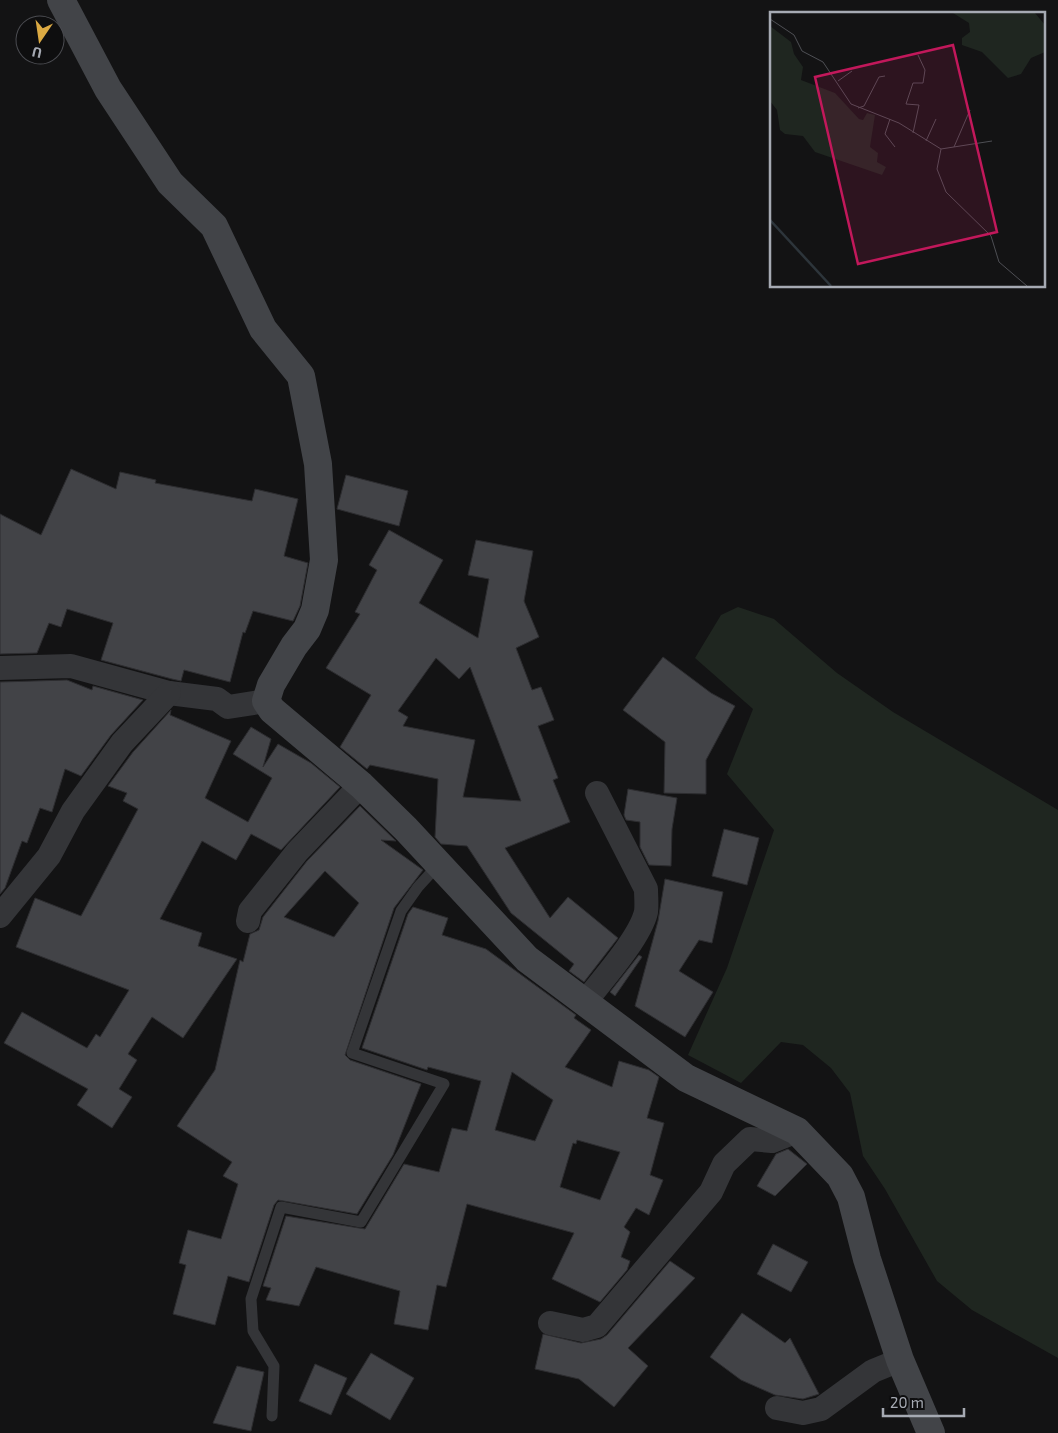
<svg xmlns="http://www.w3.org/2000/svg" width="1058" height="1433" font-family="'Exo 2',sans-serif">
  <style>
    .green { fill: #1f2620 }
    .building { fill: #424347; stroke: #2d2d30; fill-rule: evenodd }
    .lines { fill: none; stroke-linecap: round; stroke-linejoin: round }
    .lane { stroke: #343538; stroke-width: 11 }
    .street { stroke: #343538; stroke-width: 24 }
    .secondary { stroke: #424448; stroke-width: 28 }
    .inset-river { fill: none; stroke: #2d353b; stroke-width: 2.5 }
    .inset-road { fill: none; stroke: #4e4f54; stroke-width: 1 }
    .view { fill: #c2185b; fill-opacity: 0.15; stroke: #c2185b; stroke-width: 2.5 }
    .inset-edge { fill: none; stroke: #a6aab3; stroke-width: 2.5 }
  </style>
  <rect width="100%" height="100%" fill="#131314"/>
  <path class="green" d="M 738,607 L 774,619 L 837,673 L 893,712 L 1058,810 L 1058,1358 L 972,1310 L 937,1281 L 885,1189 L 863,1156 L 850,1093 L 831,1068 L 803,1045 L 781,1042 L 741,1083 L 688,1055 L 727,968 L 774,830 L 727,774 L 753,709 L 695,658 L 721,615 Z"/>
  <g class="building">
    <path d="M 71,469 L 116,489 L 120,472 L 156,480 L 155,483 L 252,501 L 255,489 L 298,499 L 284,556 L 308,563 L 300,606 L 293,621 L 253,611 L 245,633 L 243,632 L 230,682 L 184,670 L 181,681 L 172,679 L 101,660 L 113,623 L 67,609 L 61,627 L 49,623 L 37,653 L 0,654 L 0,514 L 41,535 Z"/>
    <path d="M 346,475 L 408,491 L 399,526 L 337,509 Z"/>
    <path d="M 389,530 L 443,560 L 419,603 L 478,638 L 489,579 L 468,575 L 476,540 L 533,551 L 524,601 L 539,637 L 516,648 L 532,690 L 541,687 L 554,720 L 538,726 L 558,778 L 553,780 L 570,822 L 505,848 L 550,918 L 568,897 L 618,938 L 584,982 L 569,971 L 574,964 L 511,913 L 467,846 L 441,844 L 435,837 L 438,779 L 370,765 L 367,769 L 340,747 L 371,695 L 326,668 L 360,614 L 355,612 L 377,570 L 369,565 ZM 436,658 L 459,679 L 470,667 L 521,801 L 463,797 L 475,740 L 403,726 L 408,717 L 398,711 Z"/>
    <path d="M 663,657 L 711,693 L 735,706 L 706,760 L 706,794 L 664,793 L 665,742 L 623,710 Z"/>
    <path d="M 67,680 L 92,690 L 93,686 L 143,700 L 111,735 L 81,776 L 65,769 L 52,812 L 40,808 L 27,843 L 22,841 L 5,888 L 0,894 L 0,682 Z"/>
    <path d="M 171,710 L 170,715 L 231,741 L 205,798 L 248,822 L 272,778 L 233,754 L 251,727 L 271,739 L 263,767 L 278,744 L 311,763 L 340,787 L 281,850 L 251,834 L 236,860 L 202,841 L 160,919 L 202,933 L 198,946 L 237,959 L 183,1038 L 152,1017 L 128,1054 L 137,1060 L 119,1089 L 132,1097 L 112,1128 L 77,1105 L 88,1089 L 4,1043 L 22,1012 L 87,1048 L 96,1034 L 100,1037 L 129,990 L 16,947 L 35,898 L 81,916 L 138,809 L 123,801 L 127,793 L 108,786 L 133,752 Z"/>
    <path d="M 628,789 L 677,798 L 672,829 L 671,866 L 649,865 L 640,847 L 640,822 L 626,820 L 624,815 Z"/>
    <path d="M 360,806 L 396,841 L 381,840 L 423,870 L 394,908 L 345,1055 L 350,1060 L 421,1084 L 393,1155 L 357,1214 L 278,1200 L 274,1205 L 249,1282 L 228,1276 L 215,1325 L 173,1314 L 186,1265 L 179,1263 L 188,1230 L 221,1239 L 238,1184 L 223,1176 L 232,1162 L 177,1126 L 215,1070 L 240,960 L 243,962 L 250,934 L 259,930 L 263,917 L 307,861 ZM 325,871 L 359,903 L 334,937 L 284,917 Z"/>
    <path d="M 724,829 L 759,838 L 747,885 L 712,876 Z"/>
    <path d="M 665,879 L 723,892 L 712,943 L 699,940 L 679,971 L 713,992 L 685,1037 L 635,1006 L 658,921 Z"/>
    <path d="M 413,907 L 448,918 L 442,935 L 486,949 L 576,1015 L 574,1018 L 591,1030 L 565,1067 L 612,1087 L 619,1061 L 649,1070 L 659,1077 L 647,1118 L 664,1123 L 650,1175 L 663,1180 L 649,1215 L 636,1208 L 624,1227 L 630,1232 L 621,1257 L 630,1261 L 627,1270 L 600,1302 L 552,1279 L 574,1233 L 467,1204 L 446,1287 L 437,1285 L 428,1330 L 394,1324 L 400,1291 L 316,1267 L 299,1306 L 266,1300 L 271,1288 L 263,1286 L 286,1216 L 365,1229 L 404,1164 L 439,1172 L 452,1128 L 467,1131 L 481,1081 L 428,1067 L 427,1070 L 362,1048 L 408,914 ZM 512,1072 L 553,1100 L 535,1141 L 495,1130 ZM 577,1140 L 620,1152 L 600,1200 L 560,1187 L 573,1143 L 576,1144 Z"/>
    <path d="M 639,955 L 642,957 L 615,996 L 610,992 Z"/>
    <path d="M 788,1149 L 807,1164 L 775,1196 L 757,1186 L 776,1154 Z"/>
    <path d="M 773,1244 L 808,1262 L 791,1292 L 757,1274 Z"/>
    <path d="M 670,1261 L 695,1278 L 628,1348 L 648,1366 L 614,1407 L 579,1379 L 535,1369 L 543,1334 L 581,1343 L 601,1339 L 607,1335 Z"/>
    <path d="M 742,1313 L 785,1343 L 790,1338 L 819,1394 L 803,1399 L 775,1395 L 741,1380 L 710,1357 Z"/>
    <path d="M 371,1353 L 414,1378 L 390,1420 L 346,1394 Z"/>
    <path d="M 315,1364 L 347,1378 L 331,1415 L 299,1401 Z"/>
    <path d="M 237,1366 L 264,1372 L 251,1431 L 213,1423 Z"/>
  </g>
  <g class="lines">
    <path class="lane" d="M 272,1416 L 274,1366 L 253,1331 L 251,1299 L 281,1207 L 361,1222 L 444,1084 L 352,1053 L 401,911 L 418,887 L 439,864"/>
    <g class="street">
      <path d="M 0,668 L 71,666 L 169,693 L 217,699 L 228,707 L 266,701"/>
      <path d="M 0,916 L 49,856 L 73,811 L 122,743 L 169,693"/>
      <path d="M 248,921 L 250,911 L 297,852 L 361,785"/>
      <path d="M 585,1002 C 602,980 640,938 646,912 C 647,904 646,897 646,889 L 597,793"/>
      <path d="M 550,1323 L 583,1330 L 597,1326 L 711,1192 L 724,1164 L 750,1139 L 772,1141 L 797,1131"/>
      <path d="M 777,1408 L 803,1413 L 821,1409 L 873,1371 L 900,1360"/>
    </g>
    <path class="secondary" d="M 61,0 L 108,89 L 170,183 L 214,226 L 263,329 L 301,376 L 318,464 L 324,560 L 315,610 L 307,629 L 294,646 L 271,685 L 266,701 L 272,710 L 361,785 L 406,829 L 527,959 L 686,1078 L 797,1131 L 840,1176 L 851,1197 L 867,1259 L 900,1360 L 931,1433"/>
  </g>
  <g transform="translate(770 12)">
    <rect width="275" height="275" fill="#131314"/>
    <path d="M 183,1 L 265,1 L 275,13 L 275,40 L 261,46 L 251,62 L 238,66 L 212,40 L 192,33 L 192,26 L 200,20 L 199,11 ZM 0,14 L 21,30 L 24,42 L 33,55 L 31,68 L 65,81 L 89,107 L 93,108 L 97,101 L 105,103 L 100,135 L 108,141 L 107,150 L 116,155 L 112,163 L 45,140 L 33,124 L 15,122 L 10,118 L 7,98 L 0,89 Z" fill="#1f2620"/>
    <path class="inset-river" d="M 0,208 L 61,274"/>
    <path class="inset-road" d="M 0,7 L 24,23 L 32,39 L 53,50 L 81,92 L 129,111 L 171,137 L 167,157 L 176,180 L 221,224 L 229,250 L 257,274M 68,69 L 82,59M 88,96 L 94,94 L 109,65 L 115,64M 120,107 L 115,122 L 125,135M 143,121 L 149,93 L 136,92 L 143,71 L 153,71 L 155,58 L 148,43M 156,129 L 166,107M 184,135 L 200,98M 171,137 L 222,129"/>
    <path class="view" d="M 183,33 L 227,220 L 88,252 L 45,65 Z"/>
    <rect width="275" height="275" class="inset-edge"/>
  </g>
  <g transform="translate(40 40) rotate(193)"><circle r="24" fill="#0e0e0f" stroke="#4b4c51"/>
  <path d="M0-4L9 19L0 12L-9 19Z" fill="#dcaa43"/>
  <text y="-8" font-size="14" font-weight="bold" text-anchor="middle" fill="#a6aab3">U</text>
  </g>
  <path d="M883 1408v8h81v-8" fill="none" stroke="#a6aab3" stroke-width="2.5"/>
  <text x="890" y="1408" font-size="15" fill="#a6aab3" stroke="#0e0e0f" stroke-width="4" paint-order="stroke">20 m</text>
</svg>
